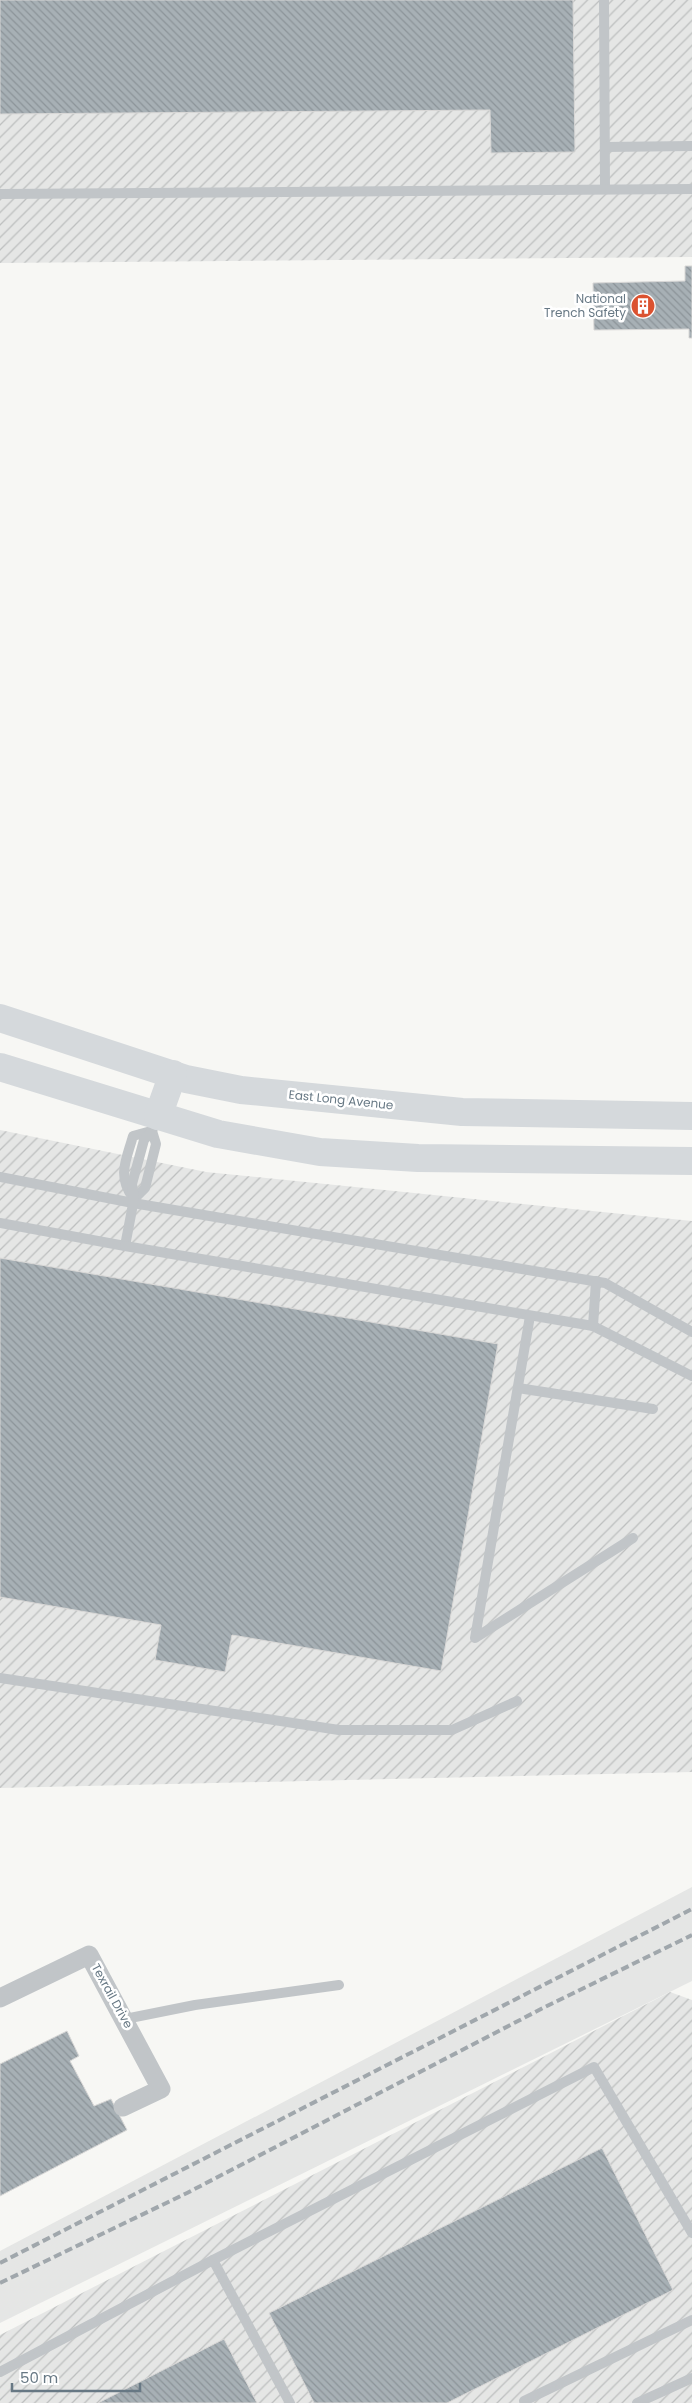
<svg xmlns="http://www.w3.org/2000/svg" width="692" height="2403" font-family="Poppins,sans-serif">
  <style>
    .built { fill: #e5e6e5 }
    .industrial { fill: url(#industrial-furrows) }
    .building { fill: url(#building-back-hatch); stroke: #d9d8d7 }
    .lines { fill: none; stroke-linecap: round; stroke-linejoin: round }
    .service { stroke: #c1c5c8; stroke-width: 10 }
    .minor { stroke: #c1c5c8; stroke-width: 19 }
    .secondary { stroke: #d5d9dc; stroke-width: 28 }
    .rail { stroke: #a0a7ac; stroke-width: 4; stroke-dasharray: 8 4; stroke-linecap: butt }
    .labels { text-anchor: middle; stroke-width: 5; stroke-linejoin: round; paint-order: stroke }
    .poi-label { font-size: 12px; fill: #677884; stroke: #fff; text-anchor: end }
    .street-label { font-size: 12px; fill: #677884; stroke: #fff }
  </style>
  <defs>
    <pattern id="industrial-furrows" width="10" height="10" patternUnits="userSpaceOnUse" patternTransform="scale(1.25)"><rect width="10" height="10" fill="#e5e6e5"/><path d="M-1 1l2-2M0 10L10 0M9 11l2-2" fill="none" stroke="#bdbfbf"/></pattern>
    <pattern id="building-back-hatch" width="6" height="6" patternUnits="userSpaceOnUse" patternTransform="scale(1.25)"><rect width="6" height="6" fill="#a7b0b5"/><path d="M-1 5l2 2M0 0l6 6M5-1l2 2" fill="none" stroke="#8c9499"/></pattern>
  </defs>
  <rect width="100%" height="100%" fill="#f7f7f4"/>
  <path class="built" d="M 692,1887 L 692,1981 L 0,2323 L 0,2251 Z"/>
  <g class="industrial">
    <path d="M 0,0 L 692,0 L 692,257 L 0,263 Z"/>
    <path d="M 0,1130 L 206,1172 L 692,1221 L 692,1772 L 0,1788 Z"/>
    <path d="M 670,1992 L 692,2000 L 692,2403 L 0,2403 L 0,2335 Z"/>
  </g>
  <g class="building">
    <path d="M 0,0 L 573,0 L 575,152 L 491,153 L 490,110 L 0,114 Z"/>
    <path d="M 685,266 L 692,266 L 692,338 L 689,338 L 689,329 L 594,330 L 593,283 L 685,281 Z"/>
    <path d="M 0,1258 L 498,1344 L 441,1671 L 232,1635 L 225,1672 L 155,1660 L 161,1625 L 0,1597 Z"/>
    <path d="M 67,2031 L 79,2056 L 70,2061 L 94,2106 L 111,2099 L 127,2130 L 0,2196 L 0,2064 Z"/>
    <path d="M 602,2148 L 673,2290 L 447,2403 L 314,2403 L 269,2313 Z"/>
    <path d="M 224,2339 L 257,2403 L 98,2403 Z"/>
  </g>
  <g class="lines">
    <g class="service">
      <path d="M 604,0 L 605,189"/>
      <path d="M 605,147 L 692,146"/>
      <path d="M 0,194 L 692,189"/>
      <path d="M 0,1177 L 133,1203 L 605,1283 L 692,1332"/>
      <path d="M 133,1198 C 117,1175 126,1161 133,1136 L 151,1131"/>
      <path d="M 134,1199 L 145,1188 L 156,1144 L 152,1131"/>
      <path d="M 0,1223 L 125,1246 L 134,1199 L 132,1184 L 144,1140 L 152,1131 L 157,1117"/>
      <path d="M 125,1246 L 593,1326 L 692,1376"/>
      <path d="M 530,1316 L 475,1638 L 633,1538"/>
      <path d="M 593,1326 L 596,1281"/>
      <path d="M 518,1388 L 653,1409"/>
      <path d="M 0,1678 L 339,1730 L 452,1730 L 517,1701"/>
      <path d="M 125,2019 L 195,2005 L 339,1985"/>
      <path d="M 0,2372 L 213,2260"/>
      <path d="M 290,2403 L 213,2260 L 594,2067 L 692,2233"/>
      <path d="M 525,2403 L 524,2401 L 692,2320"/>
      <path d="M 637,2403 L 692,2378"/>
    </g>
    <path class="minor" d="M 0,1998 L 89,1955 L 161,2089 L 123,2107"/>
    <g class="secondary">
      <path d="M 0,1018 L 186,1079 L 241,1090 L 462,1112 L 692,1116"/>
      <path d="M 0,1067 L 218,1134 L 320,1152 L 418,1158 L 692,1161"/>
      <path d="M 158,1116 L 173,1074"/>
    </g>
    <g class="rail">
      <path d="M 0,2263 L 692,1909"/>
      <path d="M 0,2283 L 187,2193 L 543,2008 L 692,1935"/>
    </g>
  </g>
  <defs>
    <symbol id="building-disc" viewBox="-11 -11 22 22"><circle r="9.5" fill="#db5230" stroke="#fff"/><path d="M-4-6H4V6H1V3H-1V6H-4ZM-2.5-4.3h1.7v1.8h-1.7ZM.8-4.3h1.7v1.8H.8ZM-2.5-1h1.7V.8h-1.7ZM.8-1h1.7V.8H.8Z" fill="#fff"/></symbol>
  </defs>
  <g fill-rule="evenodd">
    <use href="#building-disc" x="629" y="292" width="28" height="28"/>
  </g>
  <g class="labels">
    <g class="poi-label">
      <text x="626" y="303">National<tspan x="626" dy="14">Trench Safety</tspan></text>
    </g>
    <g class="street-label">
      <text transform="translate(341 1100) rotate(6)" y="4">East Long Avenue</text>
      <text transform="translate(112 1996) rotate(61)" y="4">Texrail Drive</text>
    </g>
  </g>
  <path d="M12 2383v8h128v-8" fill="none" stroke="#677884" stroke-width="2.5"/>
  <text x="20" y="2383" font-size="15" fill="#677884" stroke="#ffffff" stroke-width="4" paint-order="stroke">50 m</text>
</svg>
